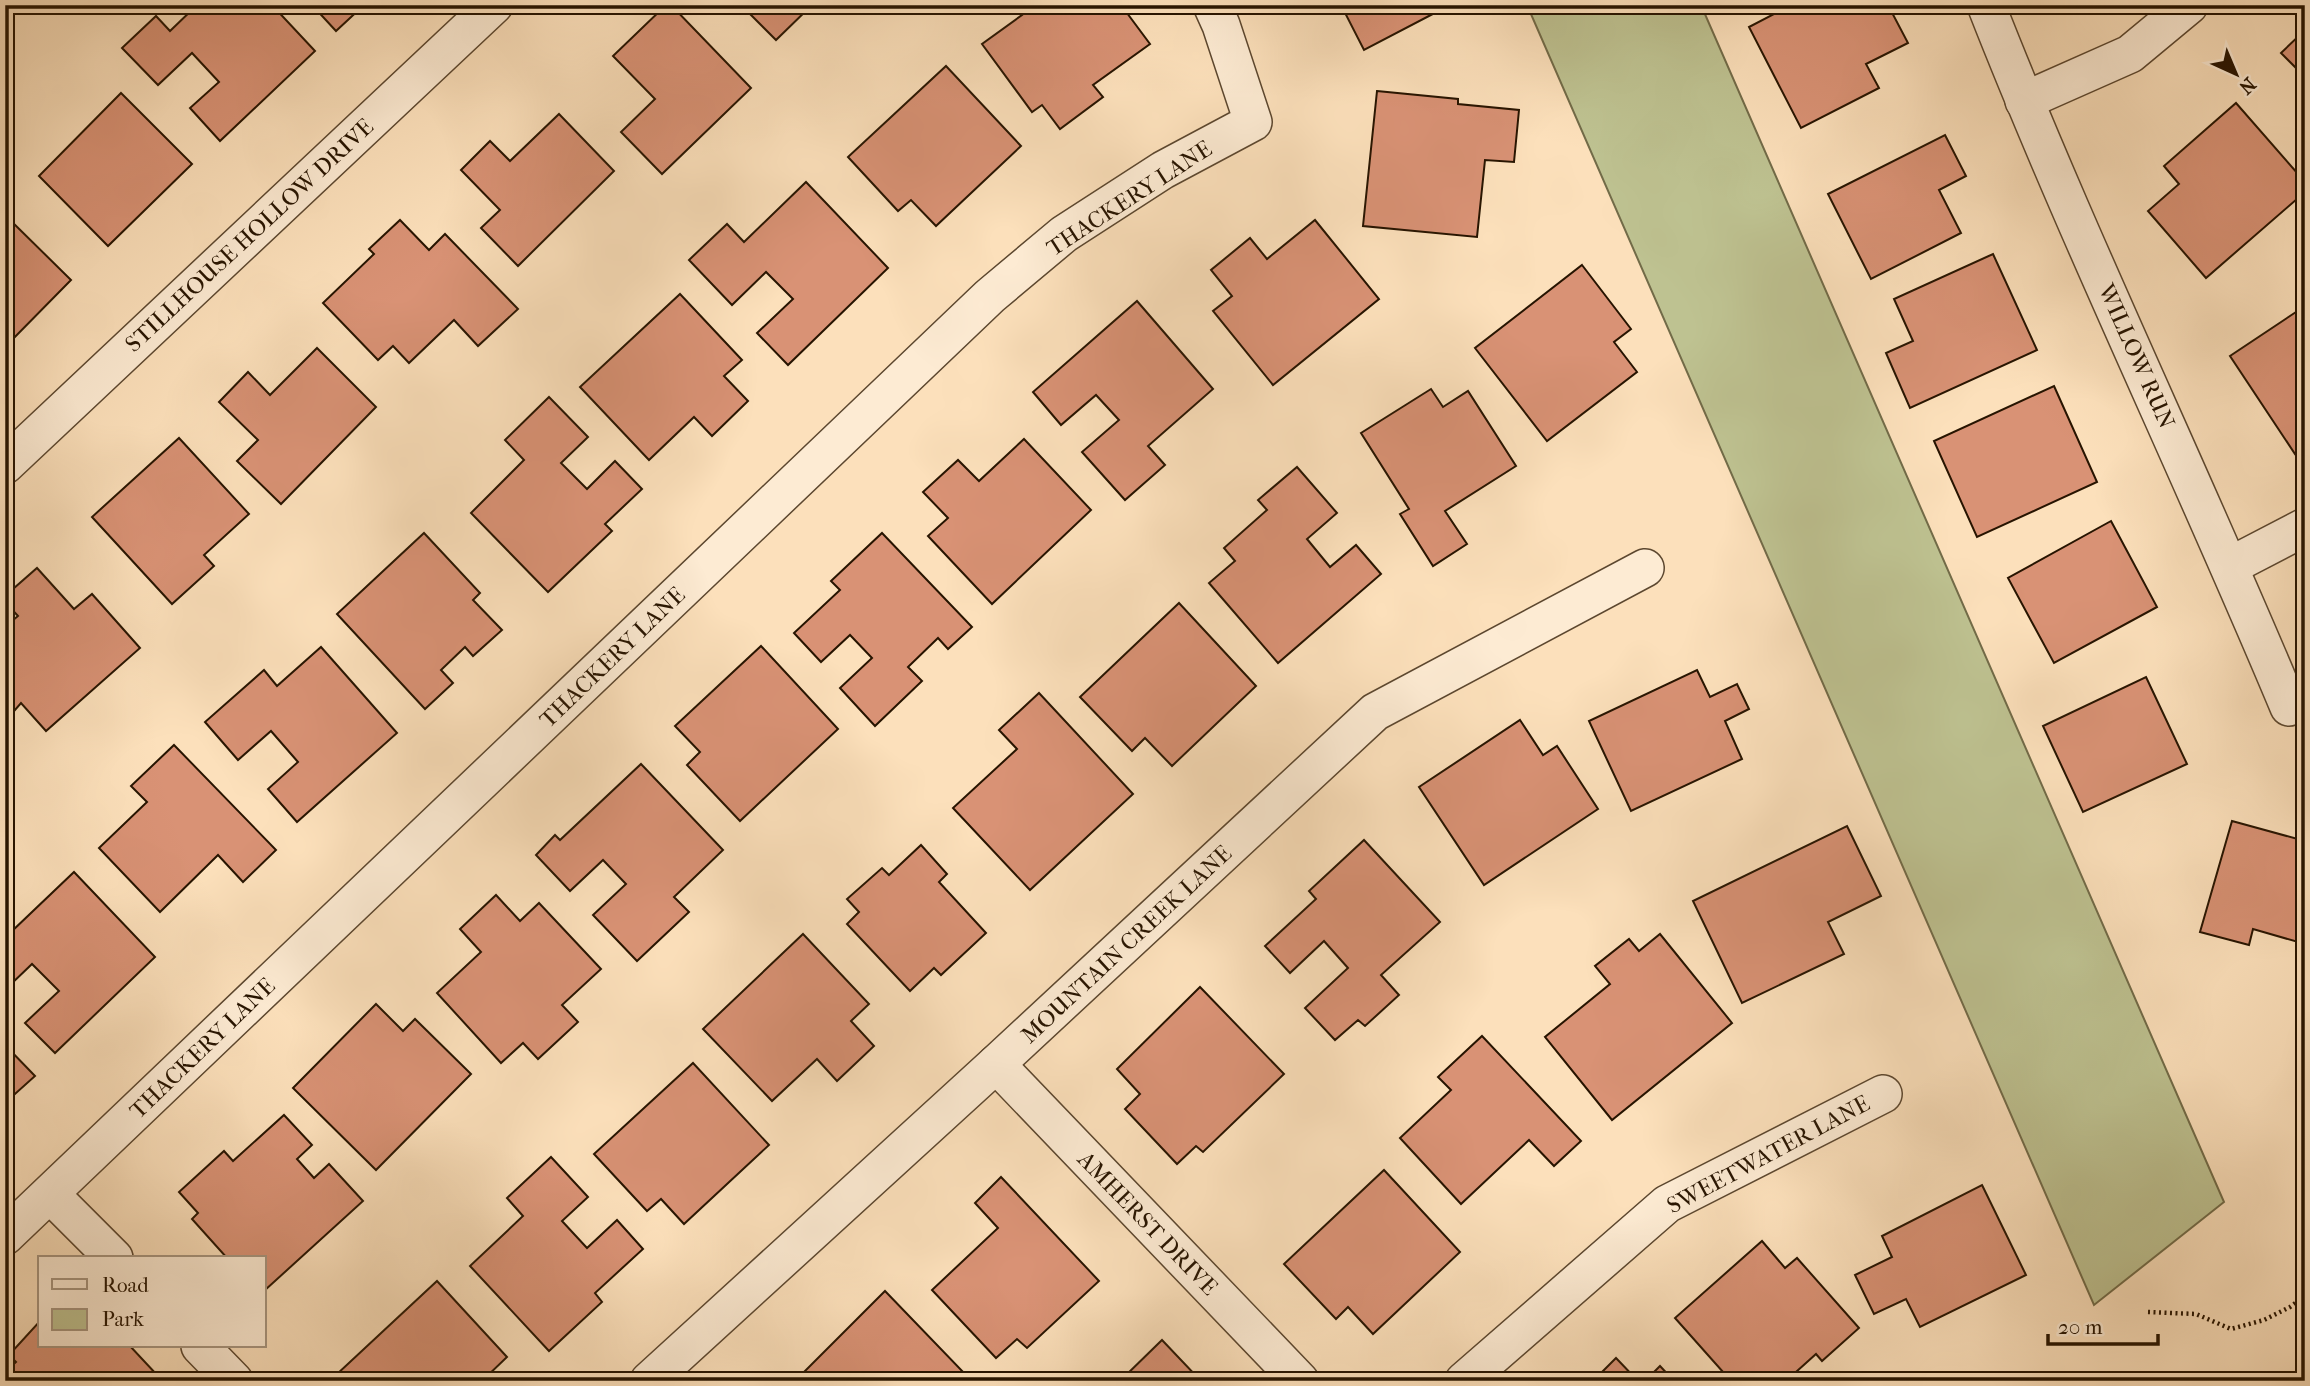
<svg xmlns="http://www.w3.org/2000/svg" width="2310" height="1386" font-family="'IM FELL French Canon',serif">
  <style>
    .green { fill: #bec291; stroke: #726b48; stroke-width: 2 }
    .building { fill: #d99275; stroke: #271400; stroke-width: 2 }
    .lines { fill: none; stroke-linecap: round; stroke-linejoin: round }
    .minor-casing { stroke: #5c472f; stroke-width: 40 }
    .path { stroke: #271400; stroke-width: 4.5; stroke-dasharray: 2 3.5; stroke-linecap: butt }
    .minor { stroke: #fdebd3; stroke-width: 37 }
    .labels { text-anchor: middle; stroke-width: 5; stroke-linejoin: round; paint-order: stroke }
    .street-label { font-size: 23px; fill: #271400; stroke: #fdebd3 }
  </style>
  <rect width="100%" height="100%" fill="#fce0bb"/>
  <filter id="stains"><feTurbulence type="fractalNoise" baseFrequency=".00286" numOctaves="4"/><feColorMatrix values="0 0 0 0 .2 0 0 0 0 .09 0 0 0 0 .02 0 0 0 .5 -.17"/></filter>
  <radialGradient id="worn" r=".72"><stop offset=".6" stop-color="#630" stop-opacity="0"/><stop offset="1" stop-color="#630" stop-opacity=".3"/></radialGradient>
  <path class="green" d="M 1527,5 L 1701,5 L 2224,1202 L 2094,1305 Z"/>
  <g class="building">
    <path d="M 197,5 L 272,5 L 315,51 L 220,141 L 190,108 L 219,82 L 192,53 L 158,85 L 122,48 L 156,16 L 170,31 Z"/>
    <path d="M 312,5 L 364,5 L 336,31 Z"/>
    <path d="M 666,5 L 671,5 L 751,88 L 662,174 L 621,132 L 655,99 L 613,56 Z"/>
    <path d="M 751,5 L 812,5 L 776,40 L 746,10 Z"/>
    <path d="M 1014,5 L 1121,5 L 1150,44 L 1093,85 L 1103,97 L 1060,129 L 1042,105 L 1032,112 L 982,44 L 1022,15 Z"/>
    <path d="M 1341,5 L 1450,5 L 1364,50 Z"/>
    <path d="M 1791,5 L 1888,5 L 1908,43 L 1866,64 L 1879,88 L 1801,128 L 1749,27 Z"/>
    <path d="M 2305,30 L 2305,77 L 2281,53 Z"/>
    <path d="M 946,66 L 1021,146 L 936,226 L 911,200 L 898,211 L 848,157 Z"/>
    <path d="M 1377,91 L 1458,99 L 1458,104 L 1519,110 L 1514,162 L 1485,160 L 1477,237 L 1363,226 Z"/>
    <path d="M 121,93 L 192,164 L 108,246 L 39,176 Z"/>
    <path d="M 2236,103 L 2305,182 L 2305,192 L 2206,278 L 2148,211 L 2179,184 L 2164,166 Z"/>
    <path d="M 559,114 L 614,171 L 518,266 L 481,228 L 500,210 L 461,170 L 490,141 L 510,161 Z"/>
    <path d="M 1945,135 L 1966,176 L 1939,190 L 1961,233 L 1871,279 L 1828,194 Z"/>
    <path d="M 806,182 L 888,268 L 788,365 L 757,333 L 793,299 L 766,272 L 732,305 L 689,260 L 727,224 L 744,242 Z"/>
    <path d="M 5,215 L 71,280 L 5,347 Z"/>
    <path d="M 400,220 L 429,250 L 445,234 L 518,309 L 478,346 L 454,320 L 409,363 L 393,346 L 378,360 L 323,303 L 374,254 L 369,249 Z"/>
    <path d="M 1315,220 L 1379,299 L 1273,385 L 1213,311 L 1232,296 L 1211,270 L 1250,238 L 1267,259 Z"/>
    <path d="M 1993,254 L 2037,350 L 1910,408 L 1886,353 L 1913,341 L 1894,299 Z"/>
    <path d="M 1582,265 L 1631,329 L 1614,342 L 1637,372 L 1547,441 L 1475,348 Z"/>
    <path d="M 680,294 L 742,360 L 724,376 L 748,401 L 712,436 L 694,417 L 649,460 L 580,387 Z"/>
    <path d="M 1137,301 L 1213,389 L 1148,446 L 1165,465 L 1125,500 L 1082,452 L 1119,420 L 1096,395 L 1061,425 L 1033,392 Z"/>
    <path d="M 2305,306 L 2305,447 L 2295,454 L 2230,356 Z"/>
    <path d="M 317,348 L 376,407 L 281,504 L 237,461 L 258,440 L 219,402 L 248,372 L 270,395 Z"/>
    <path d="M 2054,386 L 2097,482 L 1977,537 L 1934,441 Z"/>
    <path d="M 1431,389 L 1443,407 L 1468,391 L 1516,466 L 1445,511 L 1467,544 L 1433,566 L 1400,514 L 1409,509 L 1361,433 Z"/>
    <path d="M 549,397 L 588,437 L 561,463 L 587,489 L 615,461 L 642,489 L 605,524 L 612,531 L 548,592 L 471,513 L 524,460 L 505,440 Z"/>
    <path d="M 179,438 L 249,514 L 204,555 L 214,566 L 172,604 L 92,517 Z"/>
    <path d="M 1024,439 L 1091,510 L 992,604 L 928,536 L 948,518 L 923,492 L 958,460 L 979,481 Z"/>
    <path d="M 1297,467 L 1337,513 L 1307,539 L 1330,567 L 1356,545 L 1381,574 L 1278,663 L 1209,583 L 1235,561 L 1224,548 L 1267,510 L 1258,500 Z"/>
    <path d="M 2111,521 L 2157,607 L 2054,663 L 2008,578 Z"/>
    <path d="M 424,533 L 480,593 L 473,600 L 502,630 L 473,656 L 465,647 L 441,670 L 453,683 L 425,709 L 337,614 Z"/>
    <path d="M 882,533 L 972,627 L 948,649 L 938,638 L 908,667 L 922,681 L 875,726 L 840,688 L 872,658 L 850,635 L 821,662 L 794,633 L 840,590 L 831,581 Z"/>
    <path d="M 37,568 L 74,609 L 92,594 L 140,648 L 46,731 L 21,703 L 15,710 L 5,699 L 5,627 L 18,616 L 5,602 L 5,596 Z"/>
    <path d="M 1179,603 L 1256,686 L 1172,766 L 1145,738 L 1132,751 L 1080,697 Z"/>
    <path d="M 761,646 L 838,729 L 740,821 L 687,765 L 700,752 L 675,726 Z"/>
    <path d="M 321,647 L 397,733 L 297,822 L 268,789 L 298,762 L 271,731 L 238,760 L 205,722 L 264,670 L 277,686 Z"/>
    <path d="M 1697,670 L 1710,697 L 1737,684 L 1749,709 L 1725,721 L 1742,759 L 1631,811 L 1589,721 Z"/>
    <path d="M 2146,677 L 2187,764 L 2083,812 L 2043,726 Z"/>
    <path d="M 1039,693 L 1133,794 L 1030,890 L 953,808 L 1017,749 L 999,730 Z"/>
    <path d="M 1520,720 L 1543,755 L 1557,746 L 1598,809 L 1484,885 L 1419,787 Z"/>
    <path d="M 174,745 L 276,850 L 243,882 L 218,855 L 160,912 L 99,848 L 147,802 L 131,786 Z"/>
    <path d="M 641,764 L 723,850 L 674,897 L 689,912 L 637,961 L 593,915 L 626,884 L 603,860 L 570,891 L 536,855 L 555,835 L 560,840 Z"/>
    <path d="M 2232,821 L 2305,841 L 2305,944 L 2253,929 L 2249,945 L 2200,932 Z"/>
    <path d="M 1847,826 L 1881,896 L 1828,922 L 1844,954 L 1742,1003 L 1693,901 Z"/>
    <path d="M 1364,840 L 1440,922 L 1381,975 L 1399,995 L 1365,1026 L 1358,1020 L 1335,1040 L 1305,1008 L 1348,968 L 1324,941 L 1290,973 L 1265,946 L 1316,899 L 1309,891 Z"/>
    <path d="M 921,845 L 947,874 L 939,882 L 986,933 L 941,975 L 934,968 L 910,991 L 847,924 L 859,912 L 847,899 L 882,868 L 889,875 Z"/>
    <path d="M 74,872 L 155,957 L 55,1053 L 25,1023 L 59,991 L 32,964 L 5,990 L 5,926 L 11,932 Z"/>
    <path d="M 496,895 L 520,921 L 539,903 L 601,969 L 562,1005 L 578,1022 L 538,1059 L 523,1043 L 501,1063 L 437,993 L 481,952 L 460,929 Z"/>
    <path d="M 803,934 L 869,1004 L 851,1021 L 874,1046 L 837,1081 L 817,1059 L 772,1101 L 703,1029 Z"/>
    <path d="M 1660,934 L 1732,1023 L 1612,1120 L 1545,1037 L 1610,984 L 1595,966 L 1629,939 L 1639,951 Z"/>
    <path d="M 1200,987 L 1284,1074 L 1203,1152 L 1196,1146 L 1177,1164 L 1125,1109 L 1140,1094 L 1117,1069 Z"/>
    <path d="M 376,1004 L 403,1031 L 415,1019 L 471,1074 L 376,1170 L 293,1088 Z"/>
    <path d="M 1482,1036 L 1581,1141 L 1554,1166 L 1529,1140 L 1461,1204 L 1400,1138 L 1451,1090 L 1438,1077 Z"/>
    <path d="M 5,1045 L 35,1076 L 6,1102 L 5,1106 Z"/>
    <path d="M 693,1063 L 769,1145 L 684,1224 L 661,1199 L 647,1211 L 594,1154 Z"/>
    <path d="M 284,1115 L 312,1145 L 297,1159 L 314,1178 L 329,1164 L 363,1201 L 264,1291 L 264,1258 L 227,1258 L 192,1219 L 198,1213 L 179,1192 L 224,1151 L 233,1161 Z"/>
    <path d="M 551,1157 L 588,1197 L 562,1221 L 587,1248 L 617,1220 L 643,1249 L 595,1293 L 602,1302 L 549,1351 L 470,1266 L 523,1216 L 507,1198 Z"/>
    <path d="M 1384,1170 L 1460,1252 L 1373,1334 L 1348,1307 L 1336,1319 L 1284,1264 Z"/>
    <path d="M 1001,1177 L 1099,1281 L 1027,1348 L 1017,1339 L 996,1358 L 932,1290 L 998,1228 L 975,1203 Z"/>
    <path d="M 1982,1185 L 2026,1275 L 1920,1327 L 1906,1299 L 1874,1314 L 1855,1275 L 1892,1257 L 1882,1236 Z"/>
    <path d="M 1762,1241 L 1785,1268 L 1797,1258 L 1859,1328 L 1822,1361 L 1816,1354 L 1786,1381 L 1731,1381 L 1675,1318 Z"/>
    <path d="M 437,1281 L 507,1357 L 482,1381 L 342,1381 L 336,1375 Z"/>
    <path d="M 885,1291 L 966,1375 L 961,1381 L 795,1381 Z"/>
    <path d="M 40,1321 L 40,1346 L 130,1346 L 158,1376 L 153,1381 L 5,1381 L 5,1372 L 16,1362 L 9,1355 Z"/>
    <path d="M 1162,1340 L 1200,1380 L 1120,1381 Z"/>
    <path d="M 1616,1358 L 1638,1381 L 1593,1381 Z"/>
    <path d="M 1660,1366 L 1674,1381 L 1645,1381 Z"/>
  </g>
  <g class="lines">
    <defs>
      <g id="minor">
        <path d="M 1986,5 C 2079,242 2191,472 2289,707"/>
        <path d="M 2024,101 L 2130,54 L 2189,5"/>
        <path d="M 5,465 L 494,5"/>
        <path d="M 2230,566 L 2305,527"/>
        <path d="M 996,1064 L 1300,1381"/>
        <path d="M 50,1194 L 114,1258"/>
        <path d="M 5,1236 L 990,296 L 1064,234 L 1163,170 L 1253,122 L 1221,25 L 1212,5"/>
        <path d="M 200,1346 L 234,1381"/>
        <path d="M 649,1381 L 996,1064 L 1375,712 L 1645,568"/>
        <path d="M 1464,1381 L 1667,1204 L 1883,1094"/>
      </g>
    </defs>
    <use href="#minor" class="minor-casing"/>
    <path class="path" d="M 2148,1312 L 2196,1314 L 2231,1329 L 2264,1320 L 2290,1307 L 2305,1296"/>
    <use href="#minor" class="minor"/>
  </g>
  <g class="labels">
    <g class="street-label">
      <text transform="translate(1129 198) rotate(-33)" y="8">THACKERY LANE</text>
      <text transform="translate(249 235) rotate(-43)" y="8">STILLHOUSE HOLLOW DRIVE</text>
      <text transform="translate(2137 356) rotate(66)" y="8">WILLOW RUN</text>
      <text transform="translate(612 657) rotate(-44)" y="8">THACKERY LANE</text>
      <text transform="translate(1126 944) rotate(-43)" y="8">MOUNTAIN CREEK LANE</text>
      <text transform="translate(202 1048) rotate(-44)" y="8">THACKERY LANE</text>
      <text transform="translate(1768 1154) rotate(-28)" y="8">SWEETWATER LANE</text>
      <text transform="translate(1148 1223) rotate(46)" y="8">AMHERST DRIVE</text>
    </g>
  </g>
  <rect width="2310" height="1386" fill="none" stroke="#fce0bb" stroke-width="28"/>
  <rect x="7" y="7" width="2296" height="1372" fill="none" stroke="#271400" stroke-width="3.5"/>
  <rect x="14" y="14" width="2282" height="1358" fill="none" stroke="#271400" stroke-width="2"/>
  <rect x="38" y="1256" width="228" height="91" fill="#fdebd3" stroke="#a7957f" stroke-width="2"/>
  <rect x="52" y="1279" width="35" height="10" fill="#fdebd3" stroke="#a7957f" stroke-width="2"/>
  <text x="102" y="1292" font-size="21" fill="#271400">Road</text>
  <rect x="52" y="1309" width="35" height="21" fill="#bec291" stroke="#a7957f" stroke-width="2"/>
  <text x="102" y="1326" font-size="21" fill="#271400">Park</text>
  <g transform="translate(2236 74) rotate(136)" stroke="#fdebd3" stroke-width="5" paint-order="stroke">
  <path d="M0-5L12 26L0 18L-12 26Z" fill="#271400"/>
  <text y="-10" font-size="19" font-weight="bold" text-anchor="middle" fill="#271400">N</text>
  </g>
  <path d="M2048 1334v10h110v-10" fill="none" stroke="#271400" stroke-width="3.5"/>
  <text x="2058" y="1334" font-size="21" fill="#271400" stroke="#fdebd3" stroke-width="5" paint-order="stroke">20 m</text>
  <rect width="100%" height="100%" filter="url(#stains)"/>
  <rect width="100%" height="100%" fill="url(#worn)"/>
</svg>
